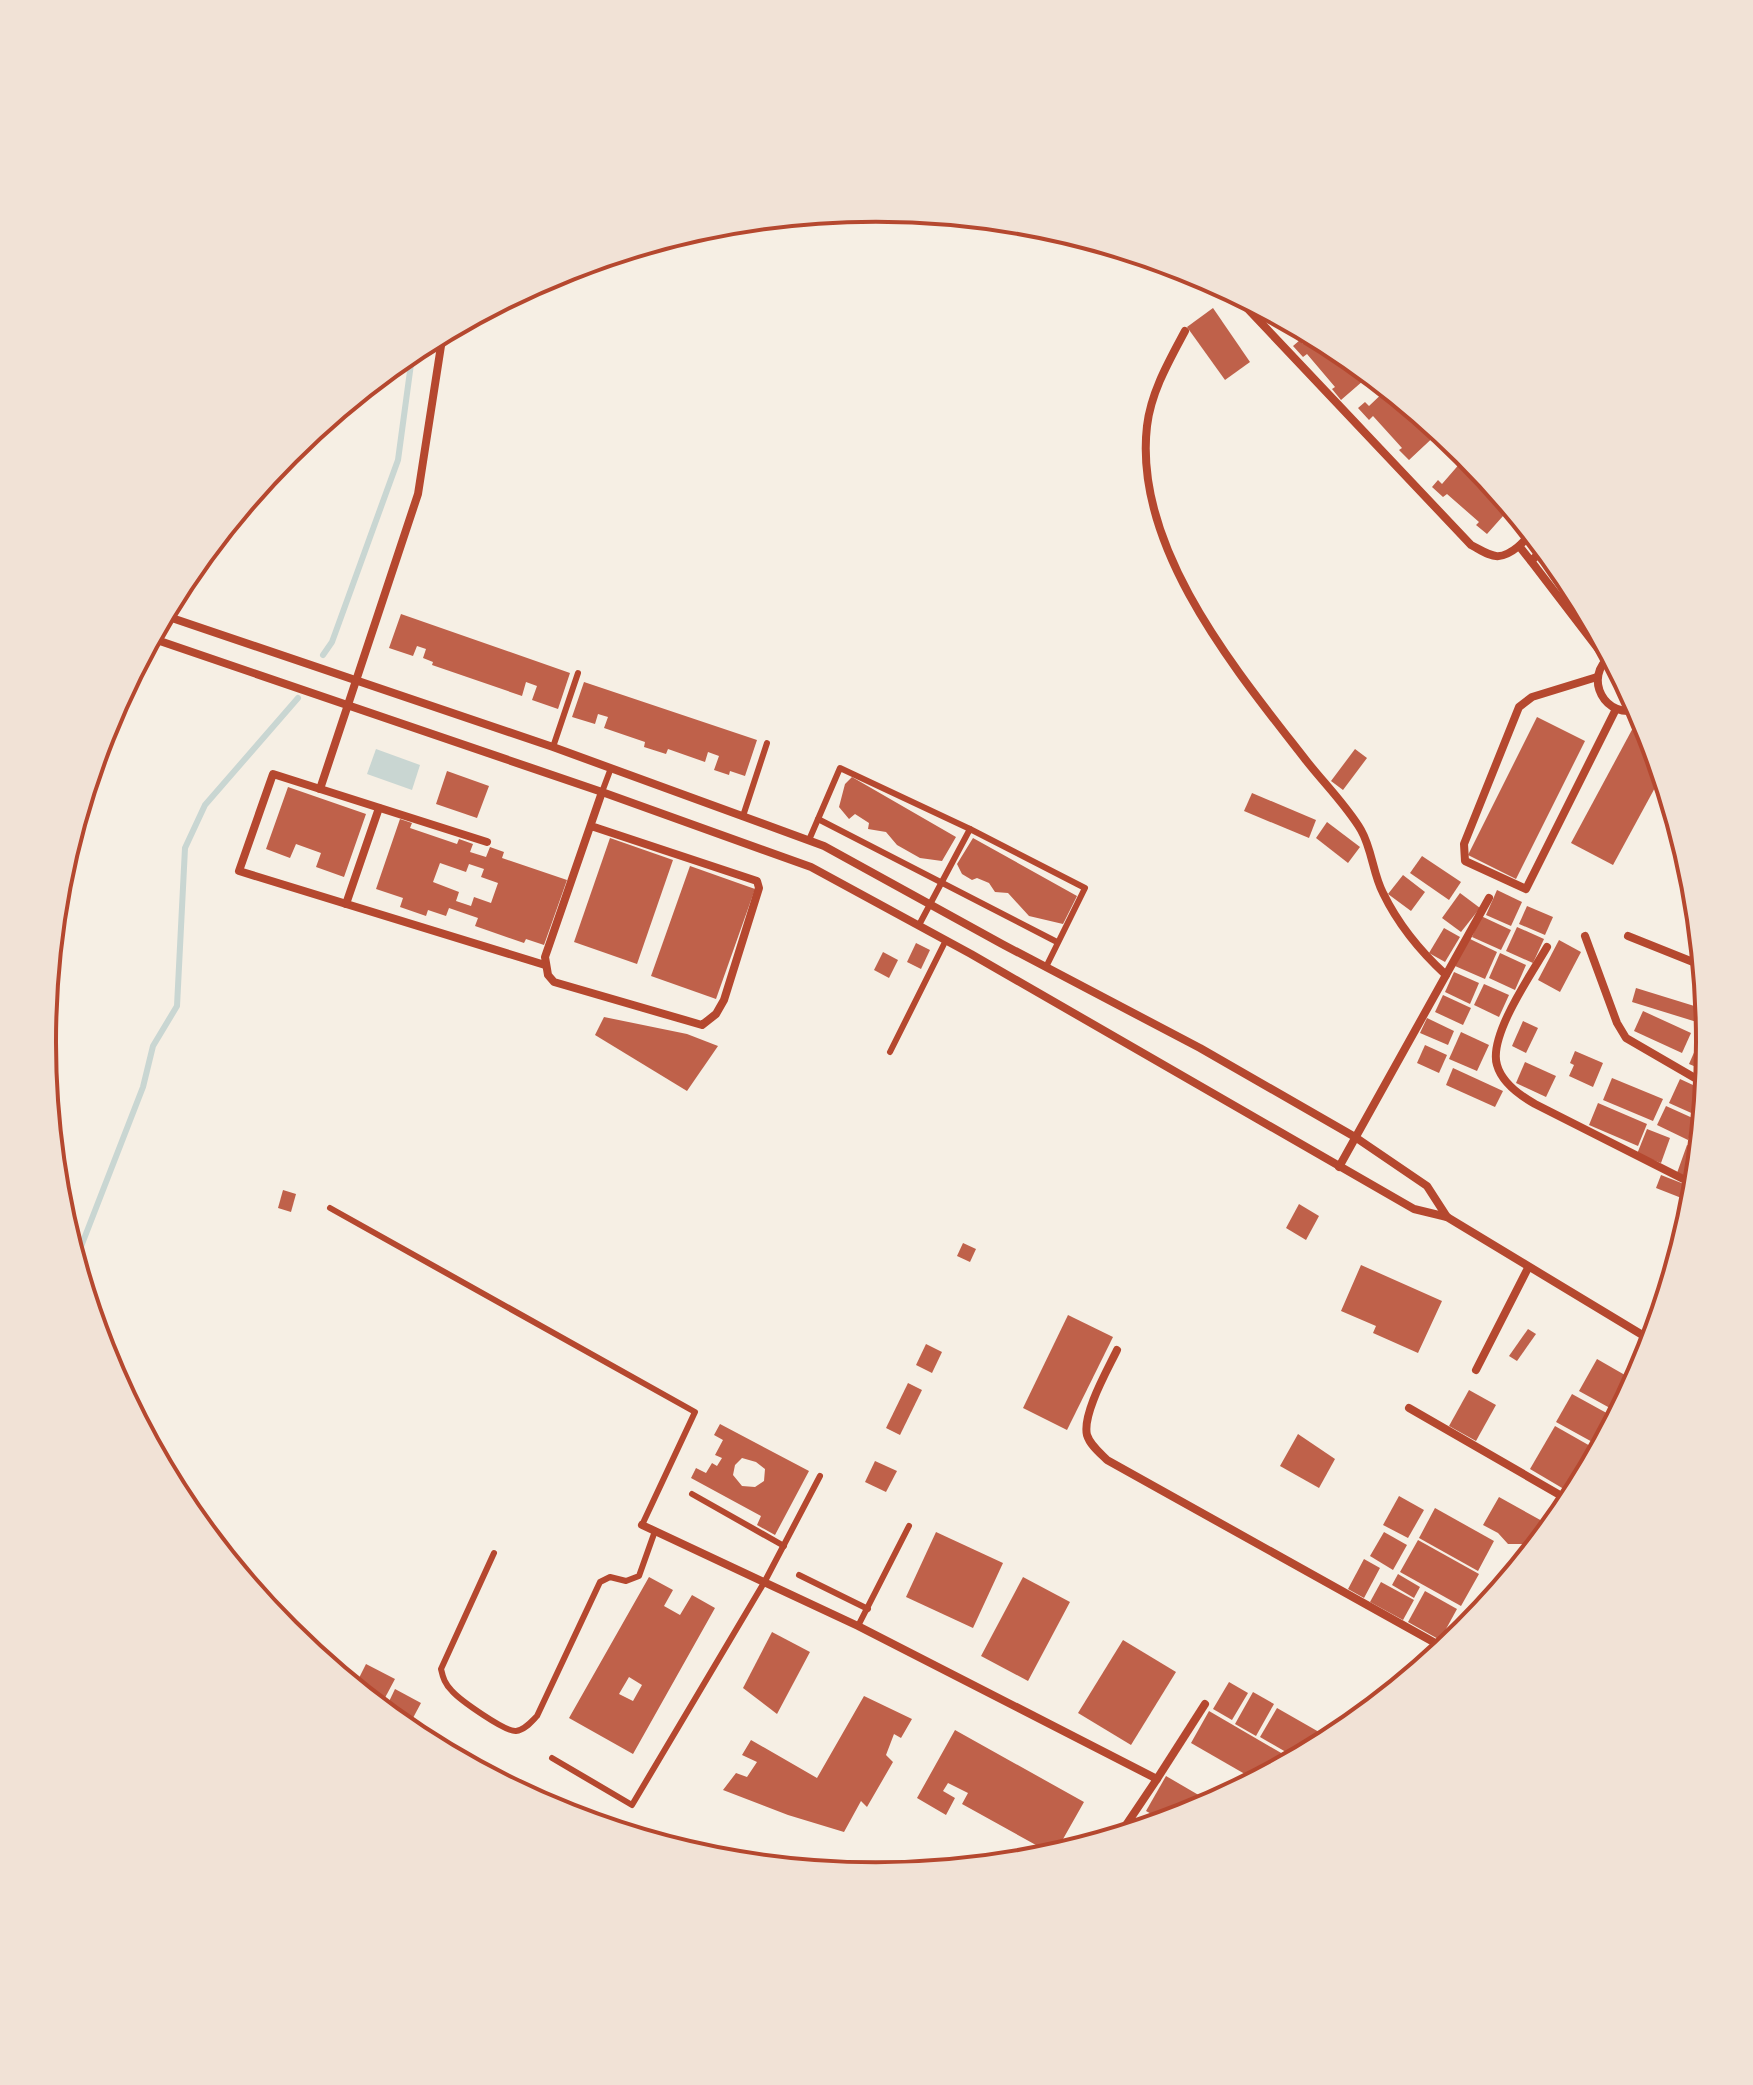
<svg xmlns="http://www.w3.org/2000/svg" width="1753" height="2085" font-family="Raleway,sans-serif">
  <style>
    .water { fill: #c9d6d2 }
    .lines { fill: none; stroke-linecap: round; stroke-linejoin: round }
    .stream { stroke: #c9d6d2; stroke-width: 6 }
    .building { fill: #bf614a; fill-rule: evenodd }
    .service { stroke: #b5482f; stroke-width: 6 }
    .minor { stroke: #b5482f; stroke-width: 8 }
    .rim { fill: none; stroke: #b5482f; stroke-width: 4 }
  </style>
  <rect width="100%" height="100%" fill="#f6efe4"/>
  <path class="water" d="M 376,749 L 420,765 L 412,790 L 367,774 Z"/>
  <g class="lines">
    <g class="stream">
      <path d="M 323,655 L 332,642 L 398,460 L 413,349"/>
      <path d="M 75,1262 L 143,1087 L 153,1046 L 177,1006 L 185,848 L 205,805 L 298,698"/>
    </g>
  </g>
  <g class="building">
    <path d="M 1213,308 L 1250,362 L 1225,380 L 1187,327 Z"/>
    <path d="M 1267,309 L 1286,320 L 1276,327 L 1267,316 L 1270,314 Z"/>
    <path d="M 1314,335 L 1341,349 L 1371,374 L 1341,400 L 1332,389 L 1335,387 L 1307,354 L 1303,357 L 1293,346 L 1300,340 L 1303,344 Z"/>
    <path d="M 1388,388 L 1440,431 L 1409,460 L 1399,450 L 1402,448 L 1373,416 L 1369,420 L 1358,408 L 1365,402 L 1369,406 Z"/>
    <path d="M 1468,454 L 1511,507 L 1487,534 L 1476,525 L 1479,522 L 1447,494 L 1443,497 L 1432,487 L 1438,480 L 1442,484 Z"/>
    <path d="M 401,614 L 570,673 L 558,709 L 532,700 L 537,686 L 526,682 L 522,696 L 432,665 L 433,662 L 423,658 L 426,649 L 417,646 L 413,656 L 389,648 Z"/>
    <path d="M 584,682 L 757,740 L 745,776 L 730,771 L 729,775 L 714,770 L 719,756 L 708,752 L 705,762 L 668,749 L 666,754 L 644,747 L 645,742 L 604,728 L 608,717 L 598,714 L 595,724 L 572,717 Z"/>
    <path d="M 1537,717 L 1585,741 L 1516,879 L 1468,855 Z"/>
    <path d="M 1634,726 L 1651,735 L 1663,773 L 1613,865 L 1571,843 Z"/>
    <path d="M 1355,749 L 1367,758 L 1343,790 L 1331,781 Z"/>
    <path d="M 447,771 L 489,786 L 477,818 L 436,804 Z"/>
    <path d="M 852,777 L 956,837 L 942,861 L 920,858 L 897,845 L 886,832 L 868,829 L 869,823 L 855,814 L 849,819 L 839,807 L 845,784 Z"/>
    <path d="M 288,787 L 366,814 L 344,877 L 316,867 L 321,853 L 296,844 L 290,858 L 266,849 Z"/>
    <path d="M 1252,793 L 1316,820 L 1309,838 L 1244,811 Z"/>
    <path d="M 400,819 L 412,823 L 410,828 L 457,844 L 459,839 L 473,844 L 470,852 L 486,857 L 490,847 L 504,852 L 502,858 L 567,880 L 544,945 L 526,939 L 524,943 L 475,926 L 478,918 L 449,908 L 446,916 L 428,910 L 426,916 L 400,907 L 403,898 L 376,889 ZM 440,863 L 466,872 L 469,864 L 484,869 L 481,877 L 498,883 L 491,903 L 474,897 L 471,906 L 456,901 L 459,892 L 433,882 Z"/>
    <path d="M 1327,822 L 1360,847 L 1348,863 L 1316,838 Z"/>
    <path d="M 610,838 L 673,860 L 637,964 L 574,942 Z"/>
    <path d="M 973,838 L 1077,896 L 1063,924 L 1029,916 L 1008,893 L 995,892 L 989,883 L 977,878 L 972,880 L 962,874 L 957,864 Z"/>
    <path d="M 1422,856 L 1461,882 L 1449,900 L 1410,873 Z"/>
    <path d="M 690,866 L 755,889 L 716,999 L 651,976 Z"/>
    <path d="M 1403,875 L 1425,892 L 1411,911 L 1388,894 Z"/>
    <path d="M 1497,890 L 1522,902 L 1511,926 L 1486,915 Z"/>
    <path d="M 1460,893 L 1480,908 L 1461,932 L 1442,918 Z"/>
    <path d="M 1527,906 L 1553,917 L 1545,935 L 1519,924 Z"/>
    <path d="M 1481,916 L 1511,930 L 1501,950 L 1472,937 Z"/>
    <path d="M 1517,927 L 1544,939 L 1533,963 L 1506,951 Z"/>
    <path d="M 1444,928 L 1460,937 L 1445,962 L 1429,953 Z"/>
    <path d="M 1468,938 L 1497,952 L 1485,979 L 1455,966 Z"/>
    <path d="M 1559,940 L 1581,952 L 1560,992 L 1538,980 Z"/>
    <path d="M 916,943 L 930,950 L 921,969 L 907,962 Z"/>
    <path d="M 883,952 L 898,960 L 889,978 L 874,970 Z"/>
    <path d="M 1500,953 L 1526,965 L 1515,990 L 1489,978 Z"/>
    <path d="M 1454,972 L 1479,983 L 1470,1004 L 1445,992 Z"/>
    <path d="M 1484,984 L 1509,995 L 1499,1017 L 1474,1005 Z"/>
    <path d="M 1636,988 L 1704,1009 L 1700,1023 L 1632,1002 Z"/>
    <path d="M 1443,995 L 1471,1008 L 1463,1025 L 1435,1012 Z"/>
    <path d="M 1643,1011 L 1691,1033 L 1682,1053 L 1634,1031 Z"/>
    <path d="M 604,1017 L 687,1034 L 718,1046 L 687,1091 L 595,1035 Z"/>
    <path d="M 1427,1018 L 1454,1031 L 1448,1045 L 1420,1033 Z"/>
    <path d="M 1523,1021 L 1538,1028 L 1526,1053 L 1512,1046 Z"/>
    <path d="M 1461,1032 L 1489,1045 L 1477,1071 L 1449,1059 Z"/>
    <path d="M 1699,1041 L 1711,1046 L 1708,1072 L 1689,1064 Z"/>
    <path d="M 1425,1045 L 1447,1055 L 1439,1073 L 1417,1063 Z"/>
    <path d="M 1575,1051 L 1603,1063 L 1593,1087 L 1569,1076 L 1574,1065 L 1570,1063 Z"/>
    <path d="M 1525,1062 L 1556,1076 L 1546,1097 L 1516,1083 Z"/>
    <path d="M 1453,1068 L 1503,1091 L 1495,1107 L 1446,1085 Z"/>
    <path d="M 1612,1078 L 1663,1099 L 1653,1121 L 1603,1100 Z"/>
    <path d="M 1680,1079 L 1706,1091 L 1705,1101 L 1698,1116 L 1669,1103 Z"/>
    <path d="M 1598,1103 L 1647,1124 L 1638,1146 L 1589,1125 Z"/>
    <path d="M 1666,1106 L 1697,1120 L 1688,1140 L 1657,1125 Z"/>
    <path d="M 1647,1129 L 1670,1138 L 1661,1163 L 1637,1154 Z"/>
    <path d="M 1687,1145 L 1700,1150 L 1696,1161 L 1699,1162 L 1697,1182 L 1677,1173 Z"/>
    <path d="M 1661,1175 L 1689,1186 L 1684,1199 L 1656,1188 Z"/>
    <path d="M 283,1190 L 296,1194 L 291,1212 L 278,1208 Z"/>
    <path d="M 1299,1204 L 1319,1216 L 1306,1240 L 1286,1228 Z"/>
    <path d="M 963,1243 L 976,1249 L 970,1262 L 957,1256 Z"/>
    <path d="M 1361,1265 L 1442,1301 L 1418,1353 L 1373,1333 L 1376,1326 L 1341,1311 Z"/>
    <path d="M 1068,1315 L 1113,1337 L 1067,1430 L 1023,1408 Z"/>
    <path d="M 1528,1329 L 1536,1334 L 1517,1361 L 1509,1356 Z"/>
    <path d="M 926,1344 L 942,1352 L 932,1373 L 916,1365 Z"/>
    <path d="M 1597,1359 L 1637,1382 L 1619,1413 L 1579,1391 Z"/>
    <path d="M 908,1383 L 922,1390 L 900,1435 L 886,1428 Z"/>
    <path d="M 1469,1390 L 1496,1405 L 1476,1441 L 1449,1426 Z"/>
    <path d="M 1572,1394 L 1612,1416 L 1596,1444 L 1556,1422 Z"/>
    <path d="M 720,1424 L 809,1471 L 775,1535 L 757,1525 L 761,1516 L 691,1478 L 696,1468 L 706,1473 L 712,1463 L 717,1466 L 722,1458 L 715,1455 L 723,1440 L 714,1435 ZM 742,1458 L 756,1462 L 765,1469 L 764,1481 L 755,1487 L 742,1486 L 733,1475 L 735,1465 Z"/>
    <path d="M 1555,1426 L 1599,1451 L 1574,1495 L 1530,1469 Z"/>
    <path d="M 1298,1434 L 1335,1459 L 1319,1488 L 1280,1466 Z"/>
    <path d="M 875,1461 L 897,1471 L 886,1492 L 865,1482 Z"/>
    <path d="M 1399,1496 L 1424,1510 L 1408,1538 L 1383,1525 Z"/>
    <path d="M 1499,1497 L 1553,1527 L 1534,1550 L 1524,1544 L 1508,1544 L 1498,1533 L 1483,1525 Z"/>
    <path d="M 1435,1508 L 1494,1541 L 1478,1571 L 1419,1538 Z"/>
    <path d="M 936,1532 L 1003,1563 L 973,1628 L 906,1597 Z"/>
    <path d="M 1384,1532 L 1407,1545 L 1393,1570 L 1370,1556 Z"/>
    <path d="M 1418,1540 L 1479,1574 L 1461,1606 L 1400,1572 Z"/>
    <path d="M 1364,1559 L 1380,1568 L 1364,1598 L 1348,1589 Z"/>
    <path d="M 1515,1562 L 1521,1566 L 1501,1591 L 1500,1590 Z"/>
    <path d="M 1398,1574 L 1420,1587 L 1414,1598 L 1392,1585 Z"/>
    <path d="M 649,1577 L 673,1590 L 664,1606 L 680,1615 L 692,1595 L 715,1608 L 633,1754 L 569,1718 ZM 629,1677 L 642,1685 L 633,1701 L 619,1694 Z"/>
    <path d="M 1023,1577 L 1070,1602 L 1028,1681 L 981,1656 Z"/>
    <path d="M 1381,1582 L 1414,1600 L 1403,1620 L 1370,1602 Z"/>
    <path d="M 1425,1591 L 1457,1609 L 1440,1640 L 1408,1622 Z"/>
    <path d="M 772,1632 L 810,1652 L 777,1714 L 743,1688 Z"/>
    <path d="M 1123,1640 L 1176,1672 L 1131,1745 L 1078,1713 Z"/>
    <path d="M 366,1664 L 395,1679 L 379,1709 L 354,1688 Z"/>
    <path d="M 1229,1682 L 1248,1693 L 1232,1720 L 1213,1709 Z"/>
    <path d="M 395,1689 L 421,1703 L 406,1731 L 384,1712 Z"/>
    <path d="M 1253,1692 L 1274,1704 L 1256,1736 L 1235,1724 Z"/>
    <path d="M 864,1696 L 912,1719 L 901,1738 L 894,1734 L 886,1755 L 893,1762 L 867,1807 L 861,1801 L 844,1832 L 788,1815 L 723,1790 L 736,1773 L 747,1777 L 757,1762 L 742,1755 L 751,1740 L 817,1778 Z"/>
    <path d="M 1277,1708 L 1333,1740 L 1298,1759 L 1260,1737 Z"/>
    <path d="M 1209,1711 L 1295,1761 L 1257,1781 L 1191,1743 Z"/>
    <path d="M 955,1730 L 1084,1802 L 1054,1855 L 962,1804 L 968,1793 L 948,1783 L 943,1791 L 955,1798 L 946,1815 L 917,1798 Z"/>
    <path d="M 1166,1776 L 1214,1804 L 1195,1814 L 1166,1822 L 1146,1811 Z"/>
    <path d="M 1246,1777 L 1254,1782 L 1238,1791 Z"/>
    <path d="M 1142,1816 L 1158,1825 L 1133,1833 Z"/>
    <path d="M 1014,1853 L 1032,1862 L 1008,1864 Z"/>
  </g>
  <g class="lines">
    <g class="service">
      <path d="M 553,747 L 578,673"/>
      <path d="M 602,792 L 611,768"/>
      <path d="M 743,816 L 767,743"/>
      <path d="M 818,819 L 1057,942"/>
      <path d="M 809,840 L 840,768 L 970,829"/>
      <path d="M 919,925 L 970,829 L 1085,888 L 1046,967"/>
      <path d="M 890,1052 L 946,940"/>
      <path d="M 330,1208 L 695,1412 L 642,1525"/>
      <path d="M 692,1494 L 784,1546"/>
      <path d="M 494,1553 L 441,1669 C 443,1678 445,1684 452,1691 C 460,1700 505,1732 516,1731 C 525,1730 532,1721 537,1716 L 600,1582 L 610,1577 L 626,1581 L 639,1576 L 655,1531"/>
      <path d="M 799,1575 L 868,1609"/>
      <path d="M 858,1626 L 909,1526"/>
      <path d="M 552,1758 L 632,1805 L 765,1581 L 820,1476"/>
    </g>
    <g class="minor">
      <path d="M 1230,290 L 1471,545 C 1492,556 1498,563 1519,546 L 1531,561 L 1545,548"/>
      <path d="M 1185,331 C 1169,361 1151,392 1147,426 C 1133,547 1235,669 1305,759 C 1322,781 1347,806 1361,830 C 1372,849 1373,874 1383,893 C 1398,924 1421,952 1446,975 L 1339,1167"/>
      <path d="M 1519,546 L 1532,533"/>
      <path d="M 1531,561 L 1606,659"/>
      <path d="M 163,615 L 553,747 L 824,846 L 1002,944 L 1200,1048 L 1355,1137 L 1427,1186 L 1447,1217 L 1654,1342"/>
      <path d="M 151,638 L 602,792 L 811,867 L 971,954 L 1414,1209 L 1447,1217"/>
      <path d="M 1611,656 C 1582,677 1605,721 1640,709"/>
      <path d="M 1597,677 L 1532,697 L 1519,707 L 1464,844 L 1465,861 L 1526,889 L 1616,709"/>
      <path d="M 320,789 L 418,494 L 443,333"/>
      <path d="M 591,826 L 757,881 L 759,888 L 724,1000 L 716,1014 L 702,1025 L 554,982 L 548,975 L 545,957 L 602,792"/>
      <path d="M 487,842 L 273,774 L 239,871 L 545,965"/>
      <path d="M 346,904 L 379,808"/>
      <path d="M 1585,936 L 1617,1023 L 1626,1038 L 1707,1085"/>
      <path d="M 1628,936 L 1703,966"/>
      <path d="M 1547,947 C 1532,973 1488,1036 1497,1065 C 1502,1083 1519,1095 1535,1104 L 1697,1186"/>
      <path d="M 1446,975 L 1489,898"/>
      <path d="M 1117,1350 C 1108,1369 1082,1414 1087,1435 C 1090,1445 1100,1453 1107,1460 L 1446,1649"/>
      <path d="M 1476,1370 L 1528,1268"/>
      <path d="M 1409,1408 L 1572,1502"/>
      <path d="M 642,1525 L 858,1626 L 1157,1779 L 1118,1837"/>
      <path d="M 1157,1779 L 1205,1704"/>
    </g>
  </g>
  <path d="M0 0H1753V2085H0ZM56 1042a820 820 0 1 1 1640 0a820 820 0 1 1-1640 0Z" fill="#f1e2d6" fill-rule="evenodd"/>
  <path class="rim" d="M56 1042a820 820 0 1 1 1640 0a820 820 0 1 1-1640 0Z"/>
</svg>
